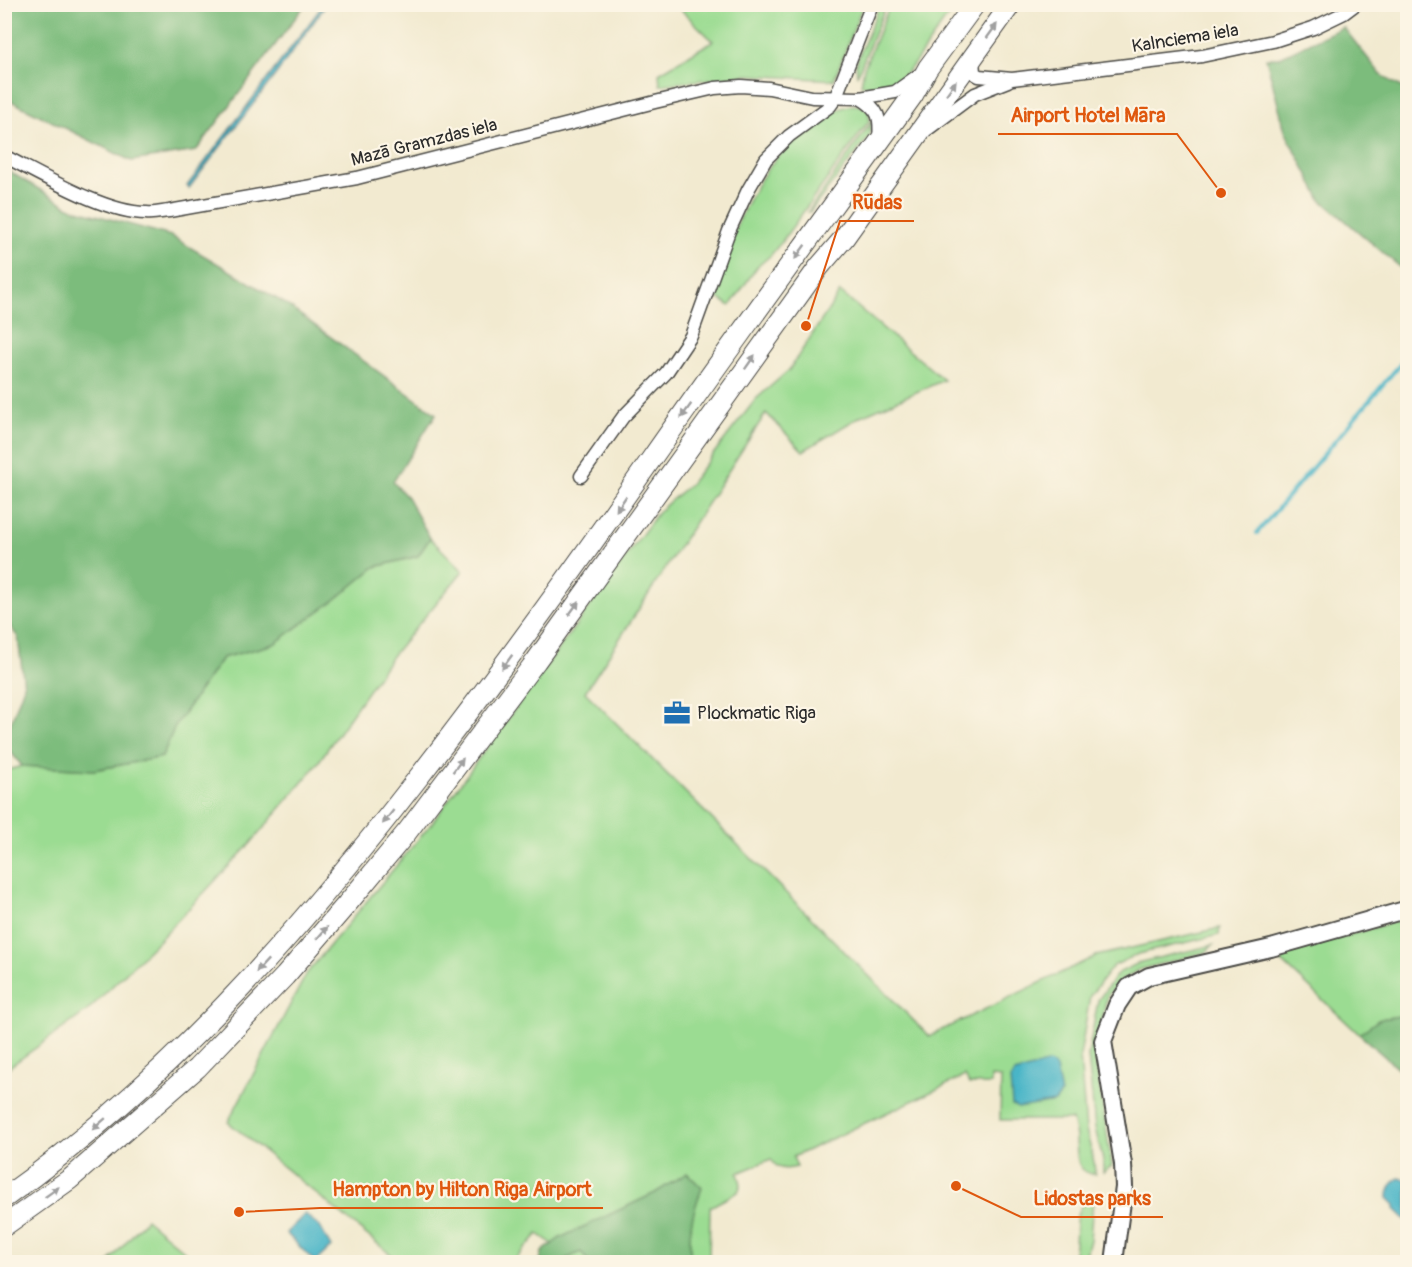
<svg xmlns="http://www.w3.org/2000/svg" width="1412" height="1267" font-family="Pangolin,sans-serif">
  <style>
    .green { fill: #9bdc92; stroke: #63845e; stroke-width: 1.5 }
    .forest { fill: #7cbc7c; stroke: #547454; stroke-width: 1.5 }
    .water { fill: #4ab5c7; stroke: #3a7079; stroke-width: 1.5 }
    .lines { fill: none; stroke-linecap: round; stroke-linejoin: round }
    .stream { stroke: #4ab5c7; stroke-width: 4 }
    .minor-casing { stroke: #494844; stroke-width: 15 }
    .tertiary-casing { stroke: #494844; stroke-width: 20 }
    .primary-casing { stroke: #494844; stroke-width: 22 }
    .minor { stroke: #fff; stroke-width: 12 }
    .tertiary { stroke: #fff; stroke-width: 16 }
    .primary { stroke: #fff; stroke-width: 20 }
    .oneway { fill: #a0a0a0 }
    .labels { text-anchor: middle; stroke-width: 4.5; stroke-linejoin: round; paint-order: stroke }
    .street-label { font-size: 18px; fill: #2b2b2b; stroke: #fcf5e5 }
    .poi-label { font-size: 18px; fill: #2b2b2b; stroke: #fcf5e5; text-anchor: start }
    .leader { fill: none; stroke: #df570e; stroke-width: 2 }
    .callout-dot { fill: #df570e; stroke: #fcf5e5; stroke-width: 2 }
    .callout-label { font-size: 20px; text-anchor: middle; font-weight: bold; fill: #df570e; stroke: #fcf5e5; stroke-width: 4.5; stroke-linejoin: round; paint-order: stroke }
  </style>
  <rect width="100%" height="100%" fill="#fcf5e5"/>
  <filter id="ink" filterUnits="userSpaceOnUse"><feTurbulence type="fractalNoise" baseFrequency=".0167" numOctaves="2"/><feDisplacementMap in="SourceGraphic" scale="12" xChannelSelector="R" yChannelSelector="G"/><feConvolveMatrix kernelMatrix="1 2 1 2 8 2 1 2 1" color-interpolation-filters="sRGB"/></filter>
  <filter id="wash" filterUnits="userSpaceOnUse"><feTurbulence type="fractalNoise" baseFrequency=".008" numOctaves="4" result="noise"/><feDisplacementMap in="SourceGraphic" scale="24" xChannelSelector="R" yChannelSelector="G"/><feGaussianBlur stdDeviation="1.35" result="paint"/><feColorMatrix in="noise" values="0 0 0 0 0 0 0 0 0 0 0 0 0 0 0 0 0 1.4 0 .05"/><feComposite in="paint" operator="in"/></filter>
  <g filter="url(#wash)">
    <rect width="100%" height="100%" fill="#f2ead0"/>
    <g class="green">
      <path d="M 880,4 L 886,5 L 857,76 L 856,63 Z"/>
      <path d="M 676,5 L 863,5 L 834,80 L 747,75 L 660,85 L 659,73 L 713,41 Z"/>
      <path d="M 890,5 L 956,5 C 946,19 936,33 926,47 C 908,73 896,92 861,85 L 864,68 Z"/>
      <path d="M 852,105 L 859,105 L 869,111 L 869,121 L 783,240 L 771,255 L 757,267 L 730,306 L 711,293 C 735,228 755,163 815,123 C 827,115 838,108 852,105 Z"/>
      <path d="M 873,120 L 869,137 L 810,212 L 808,212 Z"/>
      <path d="M 840,292 L 944,380 L 861,416 L 803,451 L 766,413 L 585,692 L 929,1036 L 1096,956 L 1220,928 L 1219,935 L 1138,954 L 1113,966 L 1090,996 L 1080,1056 L 1086,1130 L 1094,1162 L 1095,1174 C 1075,1174 1077,1154 1076,1140 C 1076,1133 1074,1127 1072,1120 L 1000,1120 L 1001,1078 L 991,1077 L 991,1084 L 969,1084 L 965,1076 L 793,1157 L 797,1167 C 785,1170 777,1170 771,1159 L 738,1173 L 741,1184 L 738,1192 L 710,1207 L 709,1262 L 691,1262 L 689,1243 L 692,1215 L 701,1188 L 613,1262 L 541,1262 L 557,1247 L 538,1234 L 513,1262 L 400,1262 L 228,1122 L 307,973 L 431,824 L 659,511 L 690,484 L 756,399 L 789,370 Z"/>
      <path d="M 430,538 L 463,571 L 392,656 L 315,767 L 251,843 L 160,939 L 87,1011 L 5,1070 L 5,771 L 22,766 L 94,770 L 162,757 L 175,726 L 222,658 L 274,644 L 336,599 L 375,567 L 418,556 Z"/>
      <path d="M 1407,918 L 1407,1015 L 1380,1019 L 1359,1034 L 1276,956 Z"/>
      <path d="M 1213,945 L 1206,952 L 1138,970 L 1122,980 L 1107,996 L 1095,1057 L 1112,1166 L 1103,1172 L 1103,1160 L 1095,1128 L 1088,1056 L 1098,1000 L 1118,973 L 1141,962 Z"/>
      <path d="M 1093,1200 L 1090,1240 L 1084,1262 L 1072,1262 C 1073,1256 1075,1250 1075,1244 C 1077,1228 1071,1203 1093,1200 Z"/>
      <path d="M 146,1219 L 197,1262 L 109,1262 Z"/>
    </g>
    <g class="forest">
      <path d="M 4,5 L 5,4 L 305,5 L 196,151 L 131,161 L 5,98 Z"/>
      <path d="M 1343,27 L 1382,76 L 1407,90 L 1407,273 L 1321,200 L 1285,131 L 1266,58 L 1278,58 Z"/>
      <path d="M 5,169 L 71,208 L 171,236 L 284,303 L 436,414 L 393,482 L 407,497 L 430,538 L 418,556 L 375,567 L 336,599 L 274,644 L 222,658 L 175,726 L 162,757 L 94,770 L 22,766 L 5,745 L 5,739 L 24,686 L 18,637 L 4,619 Z"/>
      <path d="M 1407,1015 L 1408,1015 L 1407,1076 L 1359,1034 L 1380,1019 Z"/>
      <path d="M 687,1173 L 702,1188 C 691,1217 688,1231 691,1262 L 589,1262 L 581,1252 L 560,1262 L 540,1262 L 542,1252 L 560,1238 L 655,1193 Z"/>
    </g>
    <g class="water">
      <path d="M 323,5 L 326,5 L 279,70 L 189,188 L 187,186 Z"/>
      <path d="M 1049,1063 L 1056,1068 L 1061,1094 L 1055,1102 L 1018,1108 L 1012,1105 L 1010,1079 L 1015,1073 Z"/>
      <path d="M 1399,1178 L 1407,1180 L 1407,1221 L 1395,1209 L 1395,1205 L 1388,1198 C 1388,1188 1391,1184 1399,1178 Z"/>
      <path d="M 305,1214 L 320,1227 L 331,1247 L 315,1262 L 286,1233 Z"/>
    </g>
    <g class="lines">
      <path class="stream" d="M 1257,533 L 1402,362"/>
    </g>
  </g>
  <g filter="url(#ink)">
    <g class="lines">
      <defs>
        <g id="minor">
          <path d="M 973,58 L 974,73 L 979,76 L 1012,79 L 1202,56 L 1273,41 L 1313,28 L 1344,13 L 1356,4"/>
          <path d="M 860,98 C 879,109 881,118 879,139"/>
          <path d="M 928,129 L 975,94 L 1008,81"/>
          <path d="M 4,156 C 42,175 105,213 146,213 C 153,214 161,212 169,211 L 357,178 L 655,102 L 715,88 L 741,86 L 769,88 L 812,97 L 860,98 L 895,92 L 923,72"/>
          <path d="M 581,476 L 623,417 L 666,373 L 691,336 L 729,231 L 748,190 L 766,159 L 789,136 L 830,106 L 835,99 L 872,4"/>
        </g>
        <path id="tertiary" d="M 1114,1262 L 1124,1187 L 1123,1164 L 1103,1041 L 1117,1005 L 1129,987 L 1149,976 L 1271,948 L 1408,909"/>
        <g id="primary">
          <path d="M 4,1198 C 166,1083 297,934 418,778 C 499,674 576,567 652,458 C 737,336 826,216 913,95 L 928,68 L 975,4"/>
          <path d="M 4,1226 L 70,1179 L 197,1068 L 285,976 L 347,904 L 407,832 L 536,661 L 819,267 L 844,238 L 1011,4"/>
        </g>
      </defs>
      <use href="#minor" class="minor-casing"/>
      <use href="#tertiary" class="tertiary-casing"/>
      <use href="#primary" class="primary-casing"/>
      <use href="#minor" class="minor"/>
      <use href="#tertiary" class="tertiary"/>
      <use href="#primary" class="primary"/>
    </g>
    <defs><path id="oneway-solid" d="M-6-.8H1V-3.2L6.5 0L1 3.2V.8H-6Z" transform="scale(1.5)"/></defs>
    <g class="oneway">
      <use href="#oneway-solid" transform="translate(992 31) rotate(-54)"/>
      <use href="#oneway-solid" transform="translate(951 88) rotate(-54)"/>
      <use href="#oneway-solid" transform="translate(800 252) rotate(126)"/>
      <use href="#oneway-solid" transform="translate(750 362) rotate(-55)"/>
      <use href="#oneway-solid" transform="translate(686 411) rotate(126)"/>
      <use href="#oneway-solid" transform="translate(621 504) rotate(124)"/>
      <use href="#oneway-solid" transform="translate(574 608) rotate(-54)"/>
      <use href="#oneway-solid" transform="translate(507 662) rotate(126)"/>
      <use href="#oneway-solid" transform="translate(458 765) rotate(-53)"/>
      <use href="#oneway-solid" transform="translate(388 817) rotate(128)"/>
      <use href="#oneway-solid" transform="translate(322 933) rotate(-49)"/>
      <use href="#oneway-solid" transform="translate(262 966) rotate(133)"/>
      <use href="#oneway-solid" transform="translate(99 1124) rotate(139)"/>
      <use href="#oneway-solid" transform="translate(52 1192) rotate(-36)"/>
    </g>
  </g>
  <defs>
    <symbol id="office-bare" viewBox="-9 -9 18 18"><path d="M-6-3h4V-5.5h4V-3h4V5H-6ZM-1-4.5V-3h2v-1.5ZM-6 0V1H6V0Z" fill="#1f6fb2" stroke="#fcf5e5" stroke-width="2.5" paint-order="stroke"/></symbol>
  </defs>
  <g fill-rule="evenodd">
    <use href="#office-bare" x="658" y="694" width="38" height="38"/>
  </g>
  <g class="labels">
    <g class="street-label">
      <text transform="translate(1185 38) rotate(-9)" y="6">Kalnciema iela</text>
      <text transform="translate(424 142) rotate(-14)" y="6">Mazā Gramzdas iela</text>
    </g>
    <g class="poi-label">
      <text x="697" y="719">Plockmatic Riga</text>
    </g>
  </g>
  <path class="leader" d="M1221 193L1177 134H998M806 326L840 221H914M239 1212L320 1208H603M956 1186L1021 1217H1163"/>
  <g class="callout-dot">
    <circle cx="1221" cy="193" r="6"/>
    <circle cx="806" cy="326" r="6"/>
    <circle cx="239" cy="1212" r="6"/>
    <circle cx="956" cy="1186" r="6"/>
  </g>
  <g class="callout-label">
    <text x="1088" y="122">Airport Hotel Māra</text>
    <text x="877" y="209">Rūdas</text>
    <text x="462" y="1196">Hampton by Hilton Riga Airport</text>
    <text x="1092" y="1205">Lidostas parks</text>
  </g>
  <rect width="1412" height="1267" fill="none" stroke="#fcf5e5" stroke-width="24"/>
</svg>
